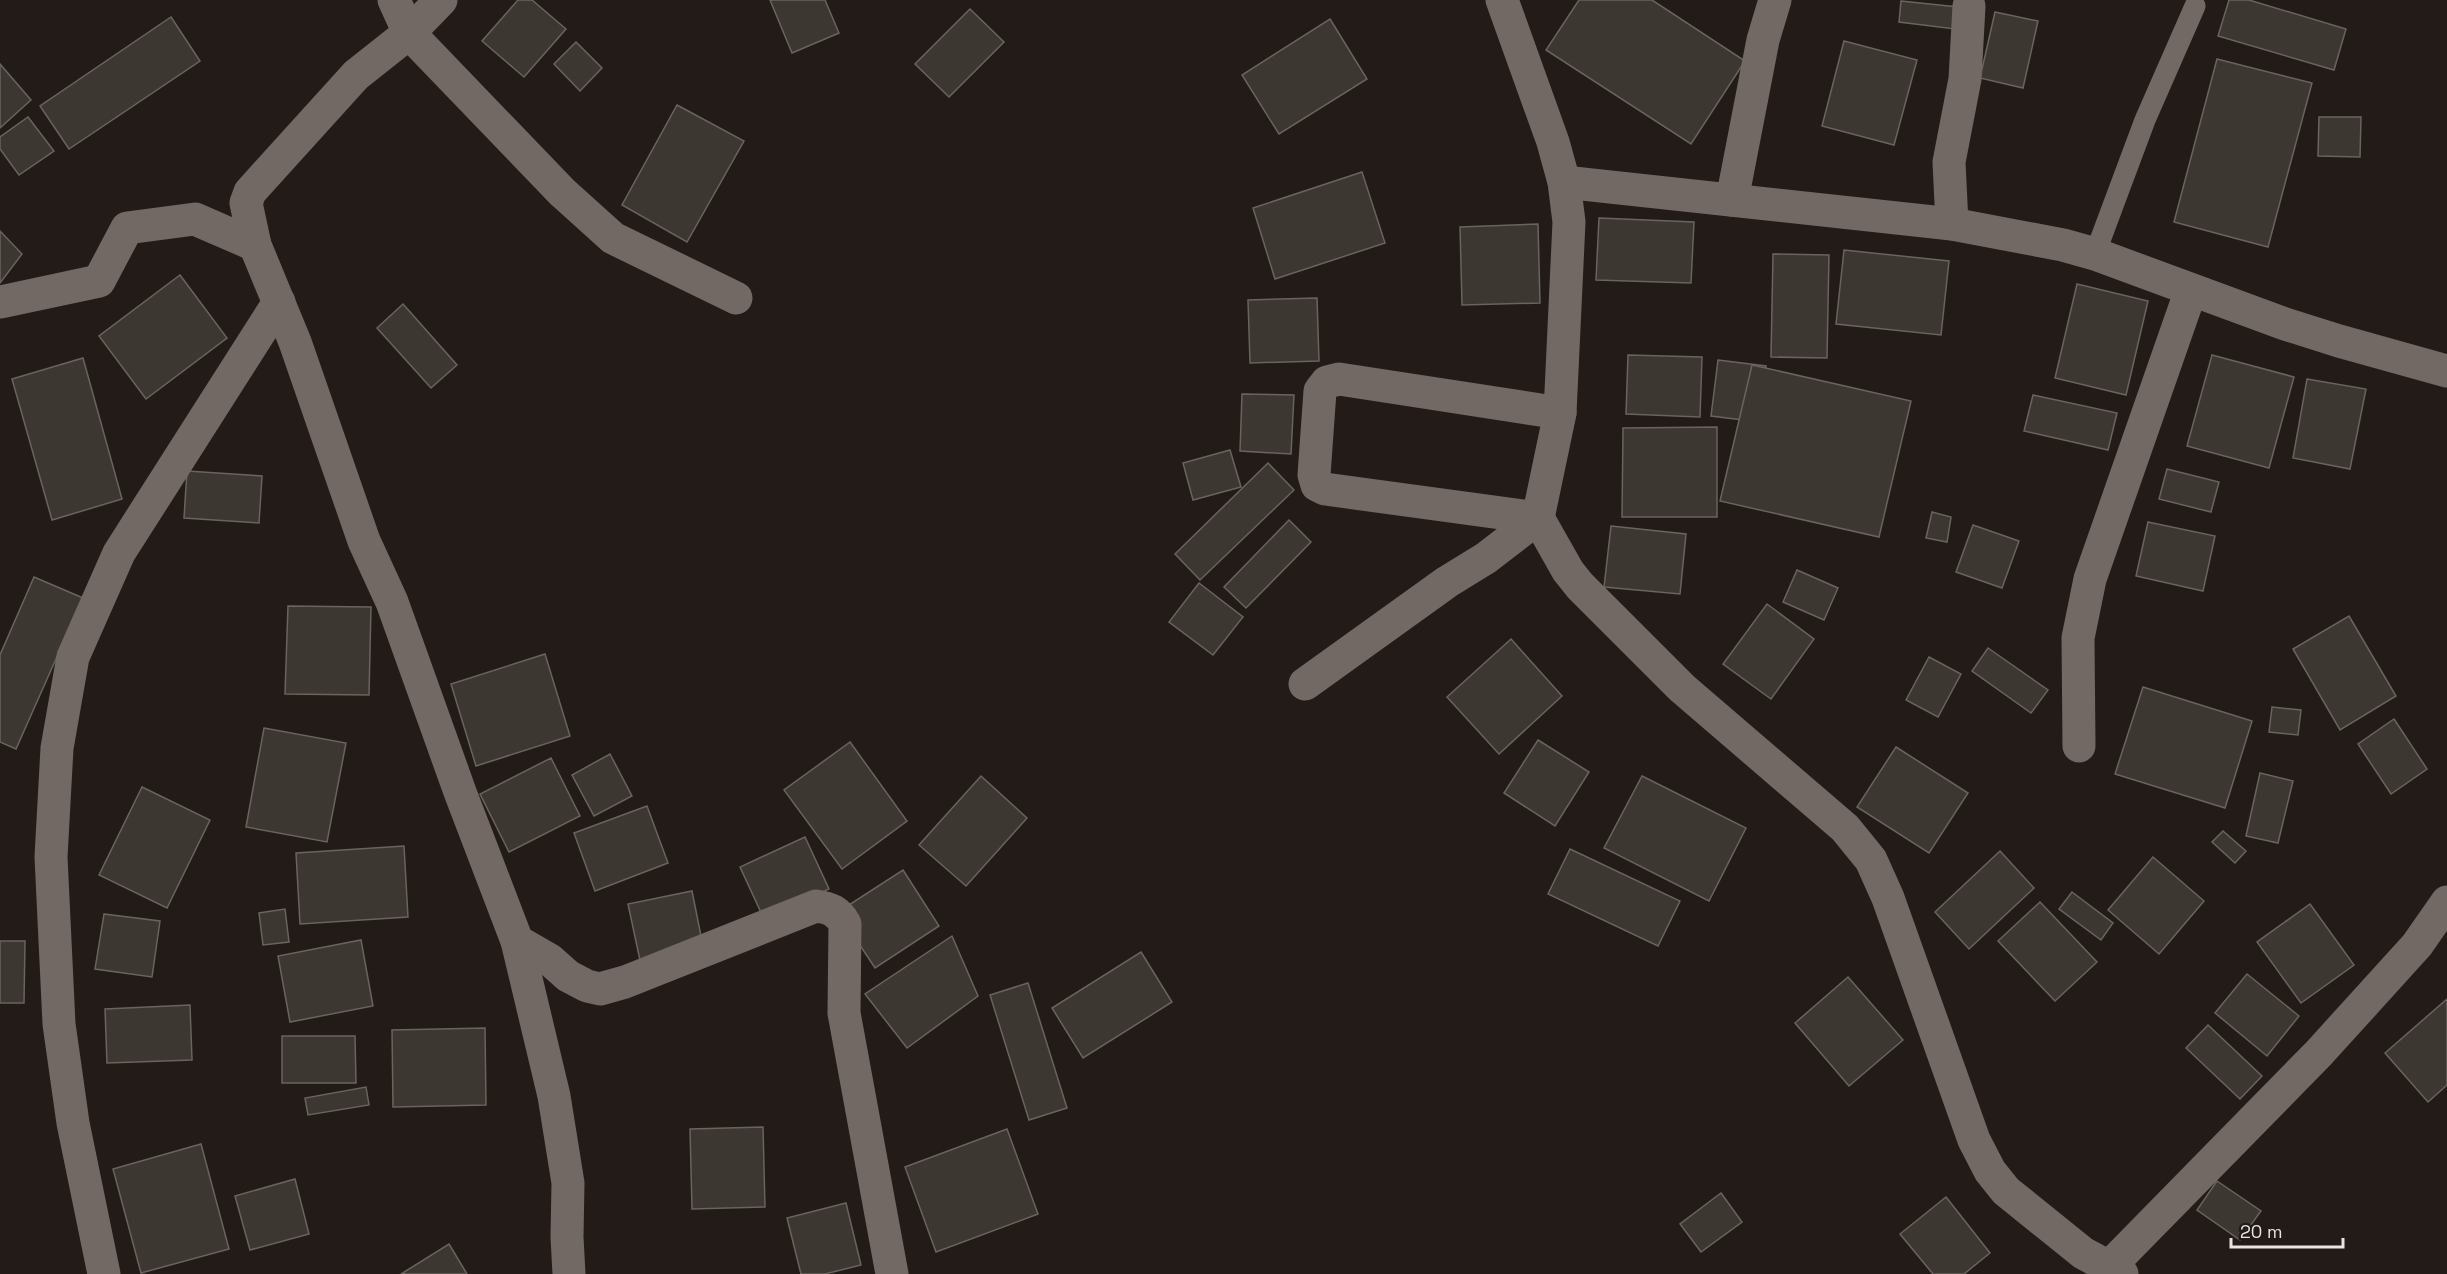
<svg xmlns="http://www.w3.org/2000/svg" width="2447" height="1274" font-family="'Space Grotesk',sans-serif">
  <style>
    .building { fill: #3c3731; stroke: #69645d; stroke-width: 1.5 }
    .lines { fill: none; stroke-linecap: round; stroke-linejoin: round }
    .service { stroke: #726965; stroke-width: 21 }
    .minor { stroke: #726965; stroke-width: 33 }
  </style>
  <rect width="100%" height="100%" fill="#221b18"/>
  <g class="building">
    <path d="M 518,0 L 532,0 L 566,29 L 524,77 L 482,41 Z"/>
    <path d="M 770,0 L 825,0 L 839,33 L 792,53 Z"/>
    <path d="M 1579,0 L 1652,0 L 1745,61 L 1691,144 L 1546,50 Z"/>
    <path d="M 2229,0 L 2249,0 L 2346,29 L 2334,70 L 2218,36 Z"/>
    <path d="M 1901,1 L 1958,7 L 1955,29 L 1899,22 Z"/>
    <path d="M 970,9 L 1004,42 L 949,97 L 915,64 Z"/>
    <path d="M 1995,12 L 2038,21 L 2023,88 L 1980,78 Z"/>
    <path d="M 171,17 L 200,61 L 69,149 L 40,106 Z"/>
    <path d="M 1330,19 L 1367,79 L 1279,134 L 1242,75 Z"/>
    <path d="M 1844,41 L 1917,60 L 1894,145 L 1822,126 Z"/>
    <path d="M 576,42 L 602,68 L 580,91 L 554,64 Z"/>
    <path d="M 2217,59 L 2312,83 L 2268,247 L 2174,222 Z"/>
    <path d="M 0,64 L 31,100 L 0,128 Z"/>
    <path d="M 677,105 L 744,141 L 687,242 L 622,205 Z"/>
    <path d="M 28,117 L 54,151 L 19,175 L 0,149 L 0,137 Z"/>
    <path d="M 2319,117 L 2361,117 L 2360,157 L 2318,156 Z"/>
    <path d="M 1362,172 L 1385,243 L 1275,279 L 1253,208 Z"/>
    <path d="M 1599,218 L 1694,222 L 1691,283 L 1596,280 Z"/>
    <path d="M 1538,224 L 1540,303 L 1462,305 L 1460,227 Z"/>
    <path d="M 0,231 L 22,254 L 0,283 Z"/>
    <path d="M 1844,250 L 1949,261 L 1941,335 L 1836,324 Z"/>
    <path d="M 1773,254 L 1829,255 L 1827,358 L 1771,357 Z"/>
    <path d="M 180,275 L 227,338 L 146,399 L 99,336 Z"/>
    <path d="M 2077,284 L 2148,301 L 2126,395 L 2055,378 Z"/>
    <path d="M 1317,298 L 1319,361 L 1250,363 L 1248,300 Z"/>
    <path d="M 403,304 L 457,365 L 431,388 L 377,328 Z"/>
    <path d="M 1628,355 L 1702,357 L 1700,417 L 1626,414 Z"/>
    <path d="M 2212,355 L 2294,377 L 2269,468 L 2187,446 Z"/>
    <path d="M 83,358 L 122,499 L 52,520 L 12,379 Z"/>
    <path d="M 1718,360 L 1766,366 L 1759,422 L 1711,416 Z"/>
    <path d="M 1752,365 L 1911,401 L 1879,537 L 1720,501 Z"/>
    <path d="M 2307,379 L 2366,389 L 2350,469 L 2293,458 Z"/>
    <path d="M 1242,394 L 1294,395 L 1291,454 L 1240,451 Z"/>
    <path d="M 2033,395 L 2117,413 L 2108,450 L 2024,431 Z"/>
    <path d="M 1717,427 L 1717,517 L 1622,517 L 1623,428 Z"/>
    <path d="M 1230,450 L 1241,487 L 1193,500 L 1183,463 Z"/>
    <path d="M 1268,463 L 1294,490 L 1200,580 L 1175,554 Z"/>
    <path d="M 2167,469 L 2219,482 L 2211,512 L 2159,499 Z"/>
    <path d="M 187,471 L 262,476 L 259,523 L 184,518 Z"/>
    <path d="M 1932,512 L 1951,517 L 1947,542 L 1926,538 Z"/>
    <path d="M 1289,520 L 1311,542 L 1246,608 L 1224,587 Z"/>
    <path d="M 2148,522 L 2215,536 L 2203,591 L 2136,576 Z"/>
    <path d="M 1973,525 L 2019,541 L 2002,588 L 1956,572 Z"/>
    <path d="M 1611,526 L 1686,534 L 1680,594 L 1604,587 Z"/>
    <path d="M 1797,570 L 1838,588 L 1824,620 L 1783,602 Z"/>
    <path d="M 34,577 L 83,598 L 16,749 L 0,742 L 0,655 Z"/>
    <path d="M 1199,583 L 1243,617 L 1213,655 L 1169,622 Z"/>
    <path d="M 1767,604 L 1814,639 L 1771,699 L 1723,664 Z"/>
    <path d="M 288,606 L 371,607 L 369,695 L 285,694 Z"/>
    <path d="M 2349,616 L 2396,696 L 2340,730 L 2293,649 Z"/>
    <path d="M 1511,639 L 1562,696 L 1499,754 L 1447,697 Z"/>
    <path d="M 1988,648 L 2048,690 L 2031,713 L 1972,671 Z"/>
    <path d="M 545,654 L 570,736 L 476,766 L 451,684 Z"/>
    <path d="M 1929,657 L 1961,674 L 1938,717 L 1906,700 Z"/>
    <path d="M 2143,687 L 2252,721 L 2225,808 L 2115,774 Z"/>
    <path d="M 2272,707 L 2301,710 L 2298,735 L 2269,732 Z"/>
    <path d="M 2394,719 L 2427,769 L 2391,794 L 2358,744 Z"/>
    <path d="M 264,728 L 346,743 L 327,842 L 246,827 Z"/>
    <path d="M 1538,740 L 1589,772 L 1555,826 L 1504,793 Z"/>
    <path d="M 850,742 L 907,821 L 842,869 L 784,790 Z"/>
    <path d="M 1896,747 L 1968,793 L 1929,853 L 1857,807 Z"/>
    <path d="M 610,754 L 632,796 L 594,816 L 572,775 Z"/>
    <path d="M 551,758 L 580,816 L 509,852 L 480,794 Z"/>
    <path d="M 2260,773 L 2293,781 L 2278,843 L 2246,836 Z"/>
    <path d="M 981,776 L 1027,818 L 966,886 L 919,845 Z"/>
    <path d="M 1642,776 L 1746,828 L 1709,901 L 1604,848 Z"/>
    <path d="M 142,787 L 210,820 L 167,908 L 99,875 Z"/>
    <path d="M 647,806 L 668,863 L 595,891 L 574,833 Z"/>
    <path d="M 2223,831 L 2246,851 L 2235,863 L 2212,842 Z"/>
    <path d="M 805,837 L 829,889 L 764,919 L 740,867 Z"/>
    <path d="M 404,846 L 408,917 L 300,924 L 296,853 Z"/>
    <path d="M 1570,849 L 1680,901 L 1658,946 L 1548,894 Z"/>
    <path d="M 2000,851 L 2034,888 L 1969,949 L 1935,912 Z"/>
    <path d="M 2153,857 L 2204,901 L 2159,954 L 2108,910 Z"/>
    <path d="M 903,870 L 939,926 L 875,968 L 838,912 Z"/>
    <path d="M 692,891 L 704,951 L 641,965 L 628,904 Z"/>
    <path d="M 2072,892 L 2113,923 L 2101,940 L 2059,909 Z"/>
    <path d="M 2040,902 L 2097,962 L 2055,1001 L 1998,941 Z"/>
    <path d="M 2310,904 L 2354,965 L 2301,1003 L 2257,942 Z"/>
    <path d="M 285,909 L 289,942 L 263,945 L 259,913 Z"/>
    <path d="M 104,914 L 160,921 L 152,977 L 95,969 Z"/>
    <path d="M 952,936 L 978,996 L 907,1048 L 865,994 Z"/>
    <path d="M 361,940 L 373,1006 L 290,1022 L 278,956 Z"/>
    <path d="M 0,941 L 25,941 L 24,1003 L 0,1003 Z"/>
    <path d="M 1141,952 L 1172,1002 L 1083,1058 L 1052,1008 Z"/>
    <path d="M 2247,974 L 2299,1016 L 2267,1056 L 2215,1013 Z"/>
    <path d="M 1848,977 L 1903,1040 L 1849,1086 L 1795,1023 Z"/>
    <path d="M 1028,983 L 1067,1108 L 1029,1120 L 990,995 Z"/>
    <path d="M 2447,999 L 2447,1085 L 2428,1102 L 2385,1053 Z"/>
    <path d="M 190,1005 L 192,1060 L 107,1063 L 105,1009 Z"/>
    <path d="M 2208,1025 L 2262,1076 L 2240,1099 L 2186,1048 Z"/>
    <path d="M 485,1028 L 486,1105 L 393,1107 L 392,1030 Z"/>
    <path d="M 282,1036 L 355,1036 L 356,1083 L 282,1083 Z"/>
    <path d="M 366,1087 L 369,1105 L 308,1115 L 305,1098 Z"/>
    <path d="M 763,1127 L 765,1207 L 692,1209 L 690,1129 Z"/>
    <path d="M 1007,1129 L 1038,1214 L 936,1252 L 905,1167 Z"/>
    <path d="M 201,1144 L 229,1249 L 141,1273 L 113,1169 Z"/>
    <path d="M 295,1179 L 309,1234 L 250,1250 L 235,1196 Z"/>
    <path d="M 2217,1181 L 2261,1211 L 2240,1240 L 2197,1210 Z"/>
    <path d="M 1721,1193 L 1742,1222 L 1701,1252 L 1680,1224 Z"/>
    <path d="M 1946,1197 L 1990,1253 L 1964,1274 L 1933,1274 L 1900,1234 Z"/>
    <path d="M 846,1203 L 861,1265 L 825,1274 L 801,1274 L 787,1218 Z"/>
    <path d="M 449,1244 L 467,1274 L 401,1274 Z"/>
  </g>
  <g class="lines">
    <path class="service" d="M 2095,254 L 2145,120 L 2195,6"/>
    <g class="minor">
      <path d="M 394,0 L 409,33 L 356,75 L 250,192 L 246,203 L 255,245 L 295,342 L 364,541 L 392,602 L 460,792 L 517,941 L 554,1096 L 568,1183 L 567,1237 L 569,1274"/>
      <path d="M 441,0 L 409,33 L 562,192 L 613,238 L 736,298"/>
      <path d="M 1564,182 L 1952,224 L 2063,245 L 2095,254 L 2285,324 L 2339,341 L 2447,371"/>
      <path d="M 1732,200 L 1763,40 L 1775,0"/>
      <path d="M 1952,224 L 1949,162 L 1965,79 L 1969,6"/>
      <path d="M 0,302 L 99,281 L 127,228 L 195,219 L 255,245"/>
      <path d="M 1560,413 L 1339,379 L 1327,382 L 1320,391 L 1314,475 L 1317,485 L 1325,489 L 1538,518 L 1568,571 L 1580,586 L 1682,688 L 1845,828 L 1871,860 L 1888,898 L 1974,1140 L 1990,1171 L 2006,1191 L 2083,1253 L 2122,1274"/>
      <path d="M 1305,684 L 1447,582 L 1486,558 L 1538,518 L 1560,413 L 1569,222 L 1564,182 L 1553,142 L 1502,0"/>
      <path d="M 2079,746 L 2078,638 L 2090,579 L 2191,290"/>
      <path d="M 517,941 L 550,960 L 568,976 L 587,986 L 600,989 L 625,982 L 816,906 C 830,908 838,911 845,924 L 844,1013 L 892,1274"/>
      <path d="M 2109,1267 L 2319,1053 L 2417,945 L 2447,902"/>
      <path d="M 104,1274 L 73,1123 L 59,1024 L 51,857 L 57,748 L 73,657 L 119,553 L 279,302"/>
    </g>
  </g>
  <path d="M2231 1238v9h112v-9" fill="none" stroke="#e9e4e1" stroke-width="3"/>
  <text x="2240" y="1238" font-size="18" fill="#e9e4e1" stroke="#221b18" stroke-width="4.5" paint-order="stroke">20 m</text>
</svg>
